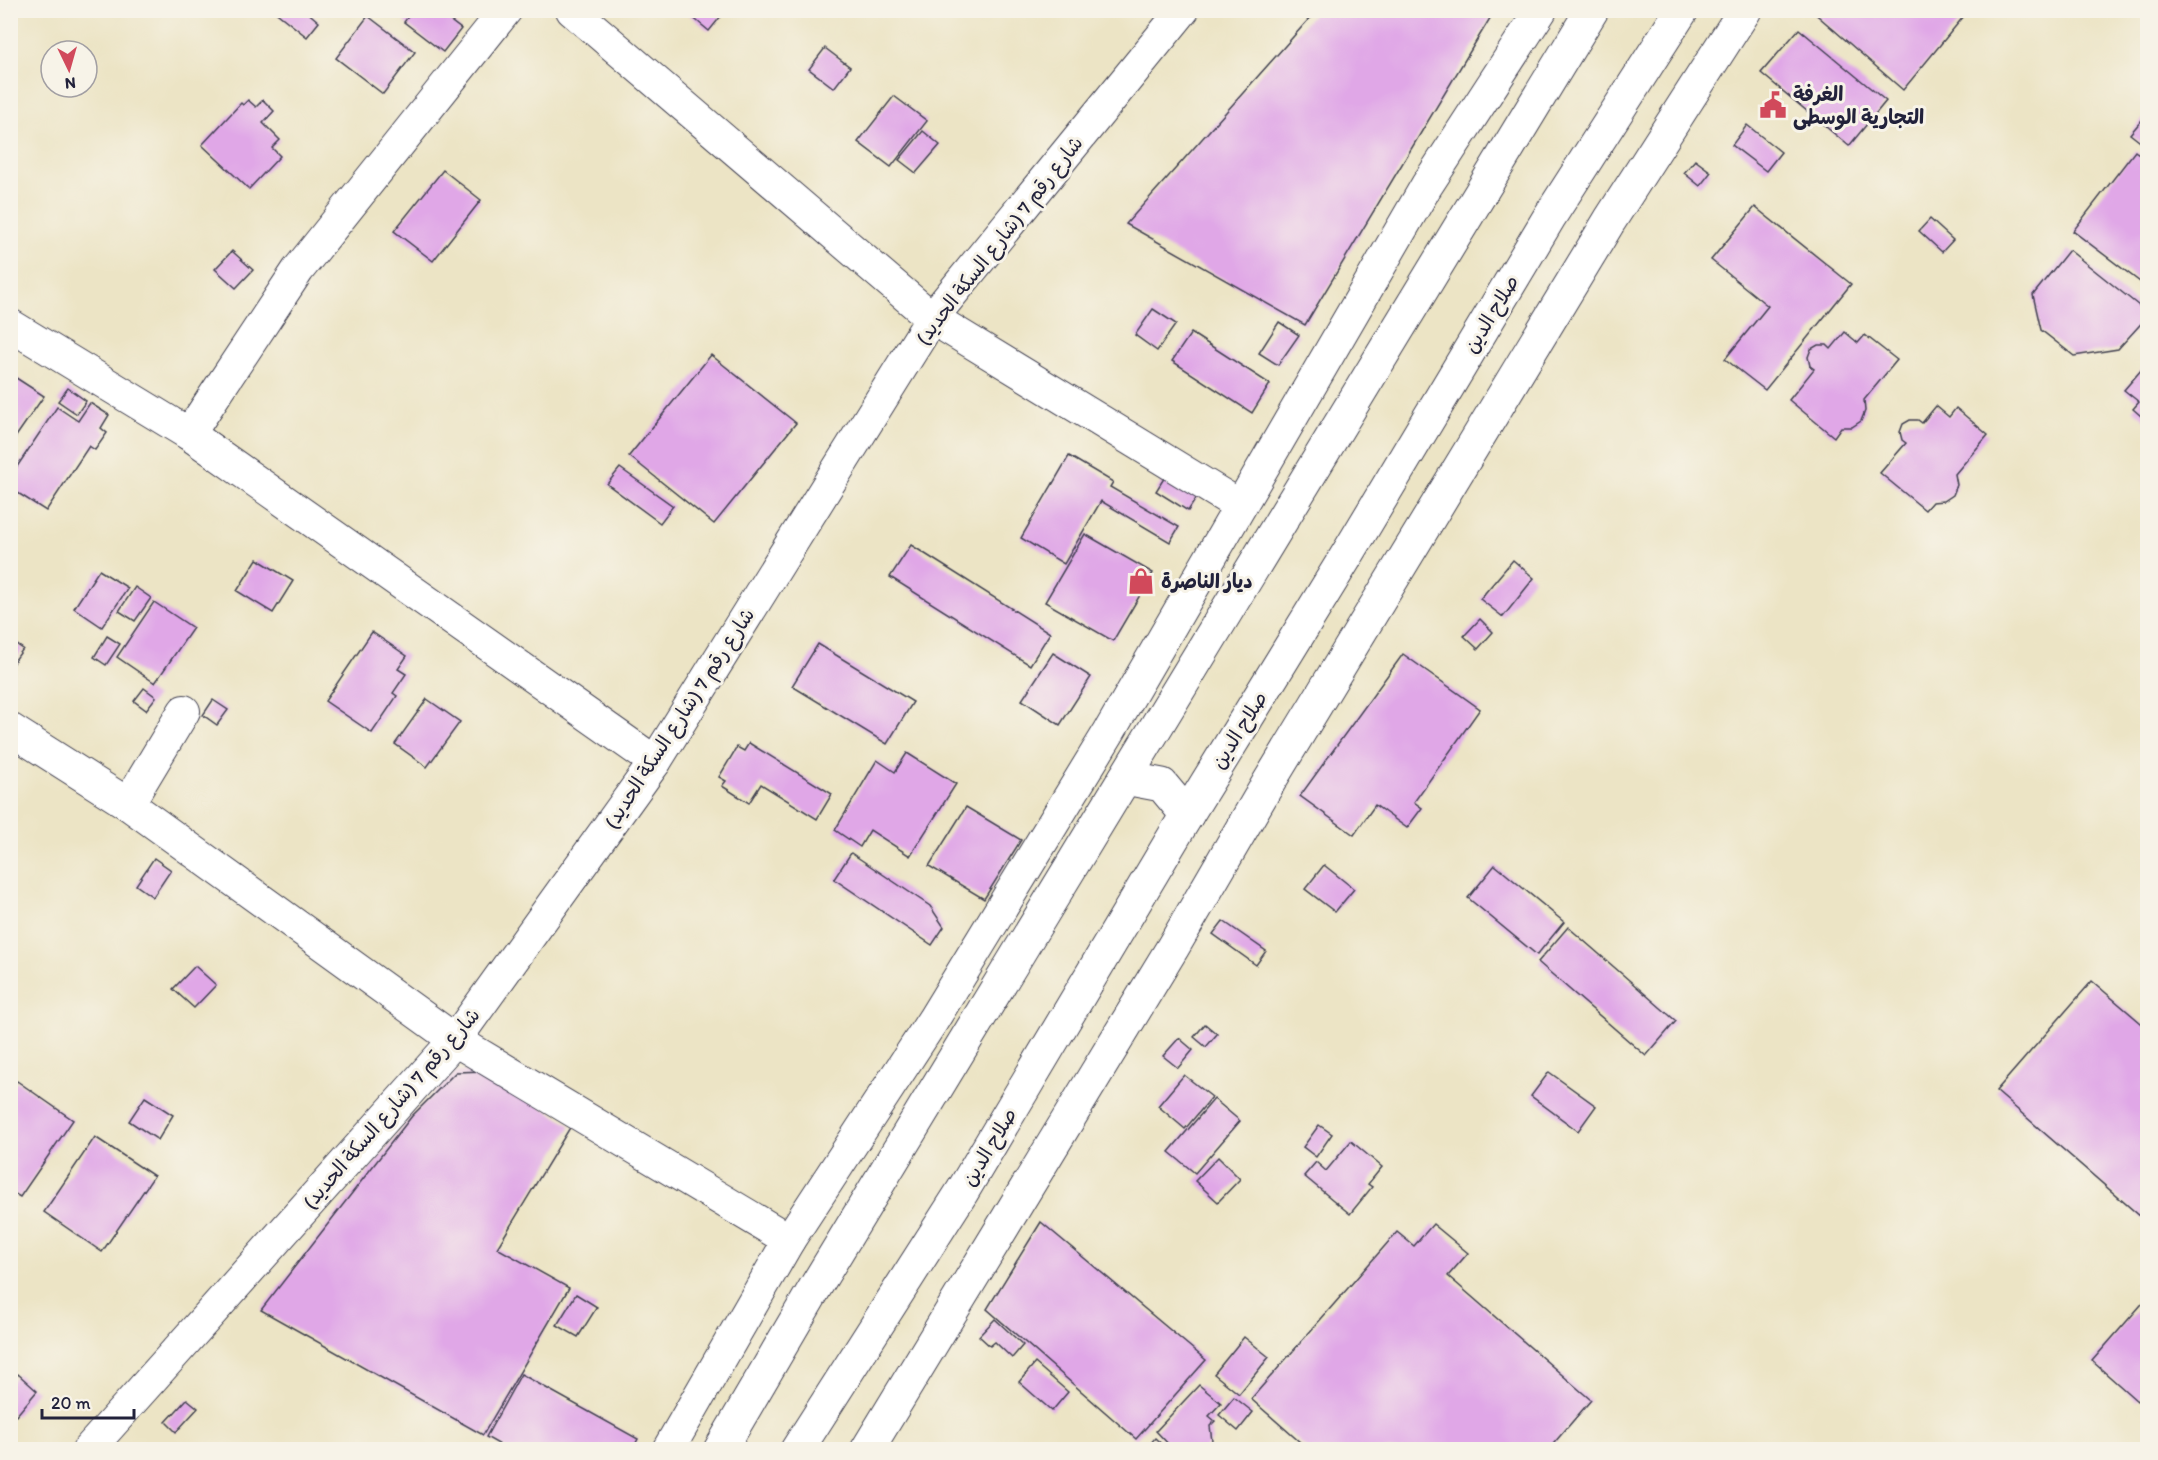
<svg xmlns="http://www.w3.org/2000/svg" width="2158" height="1460" font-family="Itim,'Playpen Sans Arabic',sans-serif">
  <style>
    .building { fill: #e0a7e7 }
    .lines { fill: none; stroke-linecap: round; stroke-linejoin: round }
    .minor-casing { stroke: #403f50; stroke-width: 34 }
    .major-casing { stroke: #403f50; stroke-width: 35 }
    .highway-casing { stroke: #403f50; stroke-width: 35 }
    .minor { stroke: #fff; stroke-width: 32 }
    .major { stroke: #fff; stroke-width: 33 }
    .highway { stroke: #fff; stroke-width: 33 }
    .labels { text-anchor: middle; stroke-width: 6; stroke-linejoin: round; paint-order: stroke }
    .poi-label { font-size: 20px; font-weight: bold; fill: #22223b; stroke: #f7f3e8; text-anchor: start }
    .street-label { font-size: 20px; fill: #22223b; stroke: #f7f3e8 }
  </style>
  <rect width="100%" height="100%" fill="#f7f3e8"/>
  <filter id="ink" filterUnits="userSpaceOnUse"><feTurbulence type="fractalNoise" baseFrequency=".0167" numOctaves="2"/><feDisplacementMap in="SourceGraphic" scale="12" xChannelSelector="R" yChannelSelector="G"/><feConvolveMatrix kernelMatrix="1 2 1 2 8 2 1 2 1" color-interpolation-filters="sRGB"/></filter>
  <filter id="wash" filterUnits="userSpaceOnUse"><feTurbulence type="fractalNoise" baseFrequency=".008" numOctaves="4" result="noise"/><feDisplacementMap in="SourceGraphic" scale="24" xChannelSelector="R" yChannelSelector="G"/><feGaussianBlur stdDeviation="1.35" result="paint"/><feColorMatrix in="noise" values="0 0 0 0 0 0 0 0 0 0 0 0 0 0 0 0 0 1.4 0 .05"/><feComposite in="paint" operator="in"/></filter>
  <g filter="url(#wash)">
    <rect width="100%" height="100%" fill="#ece4c5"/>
    <g id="blocks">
      <g class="building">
        <path d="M 273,10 L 305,10 L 319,22 L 307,37 Z"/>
        <path d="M 413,10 L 436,10 L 461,29 L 443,52 L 404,22 Z"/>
        <path d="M 684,10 L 726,10 L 709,31 Z"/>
        <path d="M 1317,10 L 1495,10 L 1305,325 L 1126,224 Z"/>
        <path d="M 1811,10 L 1969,10 L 1903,90 Z"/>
        <path d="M 368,16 L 415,52 L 383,94 L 336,58 Z"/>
        <path d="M 1799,29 L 1886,101 L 1849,146 L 1761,73 Z"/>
        <path d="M 825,48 L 850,67 L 834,88 L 809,69 Z"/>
        <path d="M 894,96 L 927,121 L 891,167 L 858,142 Z"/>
        <path d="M 248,100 L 256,107 L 263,100 L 274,111 L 263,123 L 280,140 L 272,148 L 280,156 L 249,189 L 202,145 L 241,103 L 243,105 Z"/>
        <path d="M 2148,113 L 2148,148 L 2130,134 Z"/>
        <path d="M 1747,125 L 1781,152 L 1766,171 L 1732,145 Z"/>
        <path d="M 923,131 L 940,145 L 916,173 L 899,160 Z"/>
        <path d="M 2135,151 L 2148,161 L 2148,288 L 2073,231 Z"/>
        <path d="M 1695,160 L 1711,172 L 1700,186 L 1684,173 Z"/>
        <path d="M 443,170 L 481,200 L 433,261 L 394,231 Z"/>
        <path d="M 1755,207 L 1851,284 L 1765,390 L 1725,359 L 1768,306 L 1711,260 Z"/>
        <path d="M 1930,219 L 1953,240 L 1942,252 L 1919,231 Z"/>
        <path d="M 2069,250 L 2148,313 L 2148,316 L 2118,349 L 2074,356 L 2041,330 L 2033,295 Z"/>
        <path d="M 232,251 L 253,270 L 236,288 L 215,269 Z"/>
        <path d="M 1153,309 L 1176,324 L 1157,351 L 1135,335 Z"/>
        <path d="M 1279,322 L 1299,335 L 1278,365 L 1259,353 Z"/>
        <path d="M 1845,332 L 1858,343 L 1865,335 L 1897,360 L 1864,400 L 1865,411 L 1861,421 L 1852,427 L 1841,427 L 1834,437 L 1789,400 L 1814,369 L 1810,366 L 1808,357 L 1811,349 L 1818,345 L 1827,345 L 1831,349 Z"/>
        <path d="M 1191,333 L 1270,384 L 1252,413 L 1172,361 Z"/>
        <path d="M 711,355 L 796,423 L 714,524 L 629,456 Z"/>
        <path d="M 2148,362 L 2148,422 L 2133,409 L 2139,402 L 2124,390 Z"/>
        <path d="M 10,374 L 44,396 L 10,445 Z"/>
        <path d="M 68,388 L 86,401 L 77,414 L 58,401 Z"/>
        <path d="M 90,403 L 109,415 L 101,428 L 107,433 L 95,450 L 89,446 L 46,511 L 10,488 L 10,477 L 57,407 L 78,421 Z"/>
        <path d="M 1936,406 L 1949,417 L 1956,408 L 1988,435 L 1955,474 L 1957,485 L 1953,495 L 1944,501 L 1932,502 L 1925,510 L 1880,473 L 1906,443 L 1902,440 L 1900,432 L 1903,424 L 1910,420 L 1918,420 L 1922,423 Z"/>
        <path d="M 1069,456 L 1113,482 L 1110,487 L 1179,527 L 1170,542 L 1101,501 L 1064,564 L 1021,538 Z"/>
        <path d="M 1171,467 L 1203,488 L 1188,511 L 1156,491 Z"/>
        <path d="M 620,468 L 673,506 L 660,523 L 607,484 Z"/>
        <path d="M 1085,534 L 1153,573 L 1113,641 L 1045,602 Z"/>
        <path d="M 911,545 L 1050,633 L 1030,665 L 890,577 Z"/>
        <path d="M 257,559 L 293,581 L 273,613 L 237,591 Z"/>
        <path d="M 1513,560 L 1534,578 L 1503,617 L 1480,599 Z"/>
        <path d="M 99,570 L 128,588 L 102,627 L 74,608 Z"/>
        <path d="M 135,587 L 151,598 L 135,621 L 119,611 Z"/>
        <path d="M 154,602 L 193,628 L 155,683 L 117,657 Z"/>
        <path d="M 1480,619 L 1493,632 L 1478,649 L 1464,636 Z"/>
        <path d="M 372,632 L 407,656 L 398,669 L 406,674 L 393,693 L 397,696 L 372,733 L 325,701 Z"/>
        <path d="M 107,636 L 120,644 L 106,665 L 94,657 Z"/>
        <path d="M 10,640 L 23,649 L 10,667 Z"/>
        <path d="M 818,644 L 913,702 L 887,744 L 792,686 Z"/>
        <path d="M 1053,653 L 1091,677 L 1060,725 L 1022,700 Z"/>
        <path d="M 1403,654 L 1480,709 L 1414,802 L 1422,808 L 1407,828 L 1375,805 L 1354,835 L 1300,796 Z"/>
        <path d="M 144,688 L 156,697 L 146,710 L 134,701 Z"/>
        <path d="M 427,699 L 460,722 L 427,767 L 395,744 Z"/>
        <path d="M 213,700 L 228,710 L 217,725 L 203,715 Z"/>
        <path d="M 749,743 L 832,794 L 817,819 L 761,784 L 749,803 L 722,786 L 726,781 L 719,777 L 737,747 L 744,751 Z"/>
        <path d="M 907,753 L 956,784 L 910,856 L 870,830 L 860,847 L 835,830 L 877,760 L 895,772 Z"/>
        <path d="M 966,807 L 1021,840 L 984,899 L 929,866 Z"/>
        <path d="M 851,853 L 930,906 L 944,927 L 932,945 L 834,879 Z"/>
        <path d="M 154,858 L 171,870 L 153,897 L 136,885 Z"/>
        <path d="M 1324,865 L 1354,889 L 1335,912 L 1305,889 Z"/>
        <path d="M 1495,865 L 1564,922 L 1537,955 L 1468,898 Z"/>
        <path d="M 1223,921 L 1266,951 L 1256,965 L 1213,934 Z"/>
        <path d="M 1568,927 L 1676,1021 L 1646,1056 L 1538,962 Z"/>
        <path d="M 195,966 L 216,985 L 194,1008 L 173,989 Z"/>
        <path d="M 2092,981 L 2148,1029 L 2148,1223 L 1996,1091 Z"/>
        <path d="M 1205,1024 L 1217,1034 L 1206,1047 L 1194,1037 Z"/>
        <path d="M 1179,1038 L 1193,1050 L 1178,1068 L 1163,1056 Z"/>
        <path d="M 486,1071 L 571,1126 L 497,1248 L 569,1288 L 483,1435 L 261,1310 L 412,1116 L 456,1072 Z"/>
        <path d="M 1549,1072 L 1596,1106 L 1578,1131 L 1531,1096 Z"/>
        <path d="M 1184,1075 L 1212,1097 L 1185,1129 L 1158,1106 Z"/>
        <path d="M 17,1081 L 73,1120 L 20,1197 L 10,1191 L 10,1090 Z"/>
        <path d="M 145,1097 L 173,1115 L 158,1140 L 129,1121 Z"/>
        <path d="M 1214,1099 L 1240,1121 L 1195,1173 L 1169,1152 Z"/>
        <path d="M 1319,1125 L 1332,1134 L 1316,1157 L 1303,1147 Z"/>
        <path d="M 95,1137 L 154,1176 L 102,1252 L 44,1212 Z"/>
        <path d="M 1351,1141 L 1382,1167 L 1368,1184 L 1372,1187 L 1350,1214 L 1304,1176 L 1316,1162 L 1326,1171 Z"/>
        <path d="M 1218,1157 L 1240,1179 L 1218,1202 L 1195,1181 Z"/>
        <path d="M 1041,1222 L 1206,1360 L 1136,1439 L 987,1309 Z"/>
        <path d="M 1433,1224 L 1468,1253 L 1448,1276 L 1591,1400 L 1548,1450 L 1309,1450 L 1251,1399 L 1397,1232 L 1414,1246 Z"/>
        <path d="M 576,1294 L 597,1307 L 578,1337 L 557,1325 Z"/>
        <path d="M 2148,1297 L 2148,1389 L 2137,1401 L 2092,1361 Z"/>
        <path d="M 995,1319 L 1023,1345 L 1012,1358 L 995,1342 L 990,1346 L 979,1336 Z"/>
        <path d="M 1244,1337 L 1269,1357 L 1239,1394 L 1214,1374 Z"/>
        <path d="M 1035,1363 L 1068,1392 L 1052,1411 L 1019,1382 Z"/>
        <path d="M 18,1374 L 37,1391 L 16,1416 L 10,1411 L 10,1383 Z"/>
        <path d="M 521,1374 L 638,1439 L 632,1450 L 509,1450 L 486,1437 Z"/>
        <path d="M 1199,1385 L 1221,1403 L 1209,1416 L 1215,1421 L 1210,1426 L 1212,1441 L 1203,1450 L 1174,1450 L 1156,1431 Z"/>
        <path d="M 1234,1397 L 1253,1412 L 1238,1431 L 1219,1415 Z"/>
        <path d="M 187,1399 L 198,1408 L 176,1432 L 166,1422 Z"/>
        <path d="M 1155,1438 L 1168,1450 L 1145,1450 Z"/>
      </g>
    </g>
  </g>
  <g filter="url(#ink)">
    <use href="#blocks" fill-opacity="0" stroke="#403f50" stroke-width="1.5"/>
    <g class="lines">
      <defs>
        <g id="minor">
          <path d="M 572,10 L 932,318 L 1240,506"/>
          <path d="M 10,325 L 189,434 L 655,762"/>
          <path d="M 189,434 L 298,270 L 506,10"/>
          <path d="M 10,729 L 128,804 L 455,1040 L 789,1240"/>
          <path d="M 128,804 L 184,711"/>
          <path d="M 88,1450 L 455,1040 L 655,762 L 932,318 L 1183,10"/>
          <path d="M 668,1450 L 789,1240 L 933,1020 L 1109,732 L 1427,185 L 1541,10"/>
        </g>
        <path id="major" d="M 867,1450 L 1173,947 L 1269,782 L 1610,220 L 1745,10"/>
        <g id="highway">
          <path d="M 1125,778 L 1162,785 L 1187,815"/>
          <path d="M 720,1450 L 816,1286 L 1592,10"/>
          <path d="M 797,1450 L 962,1192 L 1179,828 L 1347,555 L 1550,216 L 1682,10"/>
        </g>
      </defs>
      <use href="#minor" class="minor-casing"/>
      <use href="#major" class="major-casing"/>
      <use href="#highway" class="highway-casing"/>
      <use href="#minor" class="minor"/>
      <use href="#major" class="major"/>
      <use href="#highway" class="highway"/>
    </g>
  </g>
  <defs>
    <symbol id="civic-bare" viewBox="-9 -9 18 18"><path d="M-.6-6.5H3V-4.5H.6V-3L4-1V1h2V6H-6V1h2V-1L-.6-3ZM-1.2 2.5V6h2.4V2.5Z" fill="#d1495b" stroke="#f7f3e8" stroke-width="2.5" paint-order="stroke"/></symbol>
    <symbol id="shop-bare" viewBox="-9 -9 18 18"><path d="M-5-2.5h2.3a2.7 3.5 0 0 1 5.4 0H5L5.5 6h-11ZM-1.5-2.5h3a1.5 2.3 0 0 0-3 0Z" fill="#d1495b" stroke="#f7f3e8" stroke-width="2.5" paint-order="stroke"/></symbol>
  </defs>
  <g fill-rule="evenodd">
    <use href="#civic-bare" x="1754" y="86" width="38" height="38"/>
    <use href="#shop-bare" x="1122" y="562" width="38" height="38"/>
  </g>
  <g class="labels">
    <g class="poi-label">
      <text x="1793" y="101">الغرفة<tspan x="1793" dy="23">التجارية الوسطى</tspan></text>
      <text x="1161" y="588">ديار الناصرة</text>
    </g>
    <g class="street-label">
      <text transform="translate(999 240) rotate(-52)" y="7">شارع رقم 7 (شارع السكة الحديد)</text>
      <text transform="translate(1491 314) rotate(-59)" y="7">صلاح الدين</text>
      <text transform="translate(679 718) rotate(-57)" y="7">شارع رقم 7 (شارع السكة الحديد)</text>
      <text transform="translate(1239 730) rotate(-58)" y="7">صلاح الدين</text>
      <text transform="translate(391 1108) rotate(-49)" y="7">شارع رقم 7 (شارع السكة الحديد)</text>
      <text transform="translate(989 1147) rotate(-59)" y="7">صلاح الدين</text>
    </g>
  </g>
  <rect width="2158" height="1460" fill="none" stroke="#f7f3e8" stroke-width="36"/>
  <g transform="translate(69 69) rotate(175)"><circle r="28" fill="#f7f3e8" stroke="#a29fa3" stroke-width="1.5"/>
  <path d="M0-4.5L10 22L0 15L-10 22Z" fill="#d1495b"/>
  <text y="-9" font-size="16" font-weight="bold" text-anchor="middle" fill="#22223b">N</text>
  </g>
  <path d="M42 1409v9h92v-9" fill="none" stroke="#22223b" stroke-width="3"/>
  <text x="51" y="1409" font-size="18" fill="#22223b" stroke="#f7f3e8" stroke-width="4.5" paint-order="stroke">20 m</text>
</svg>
